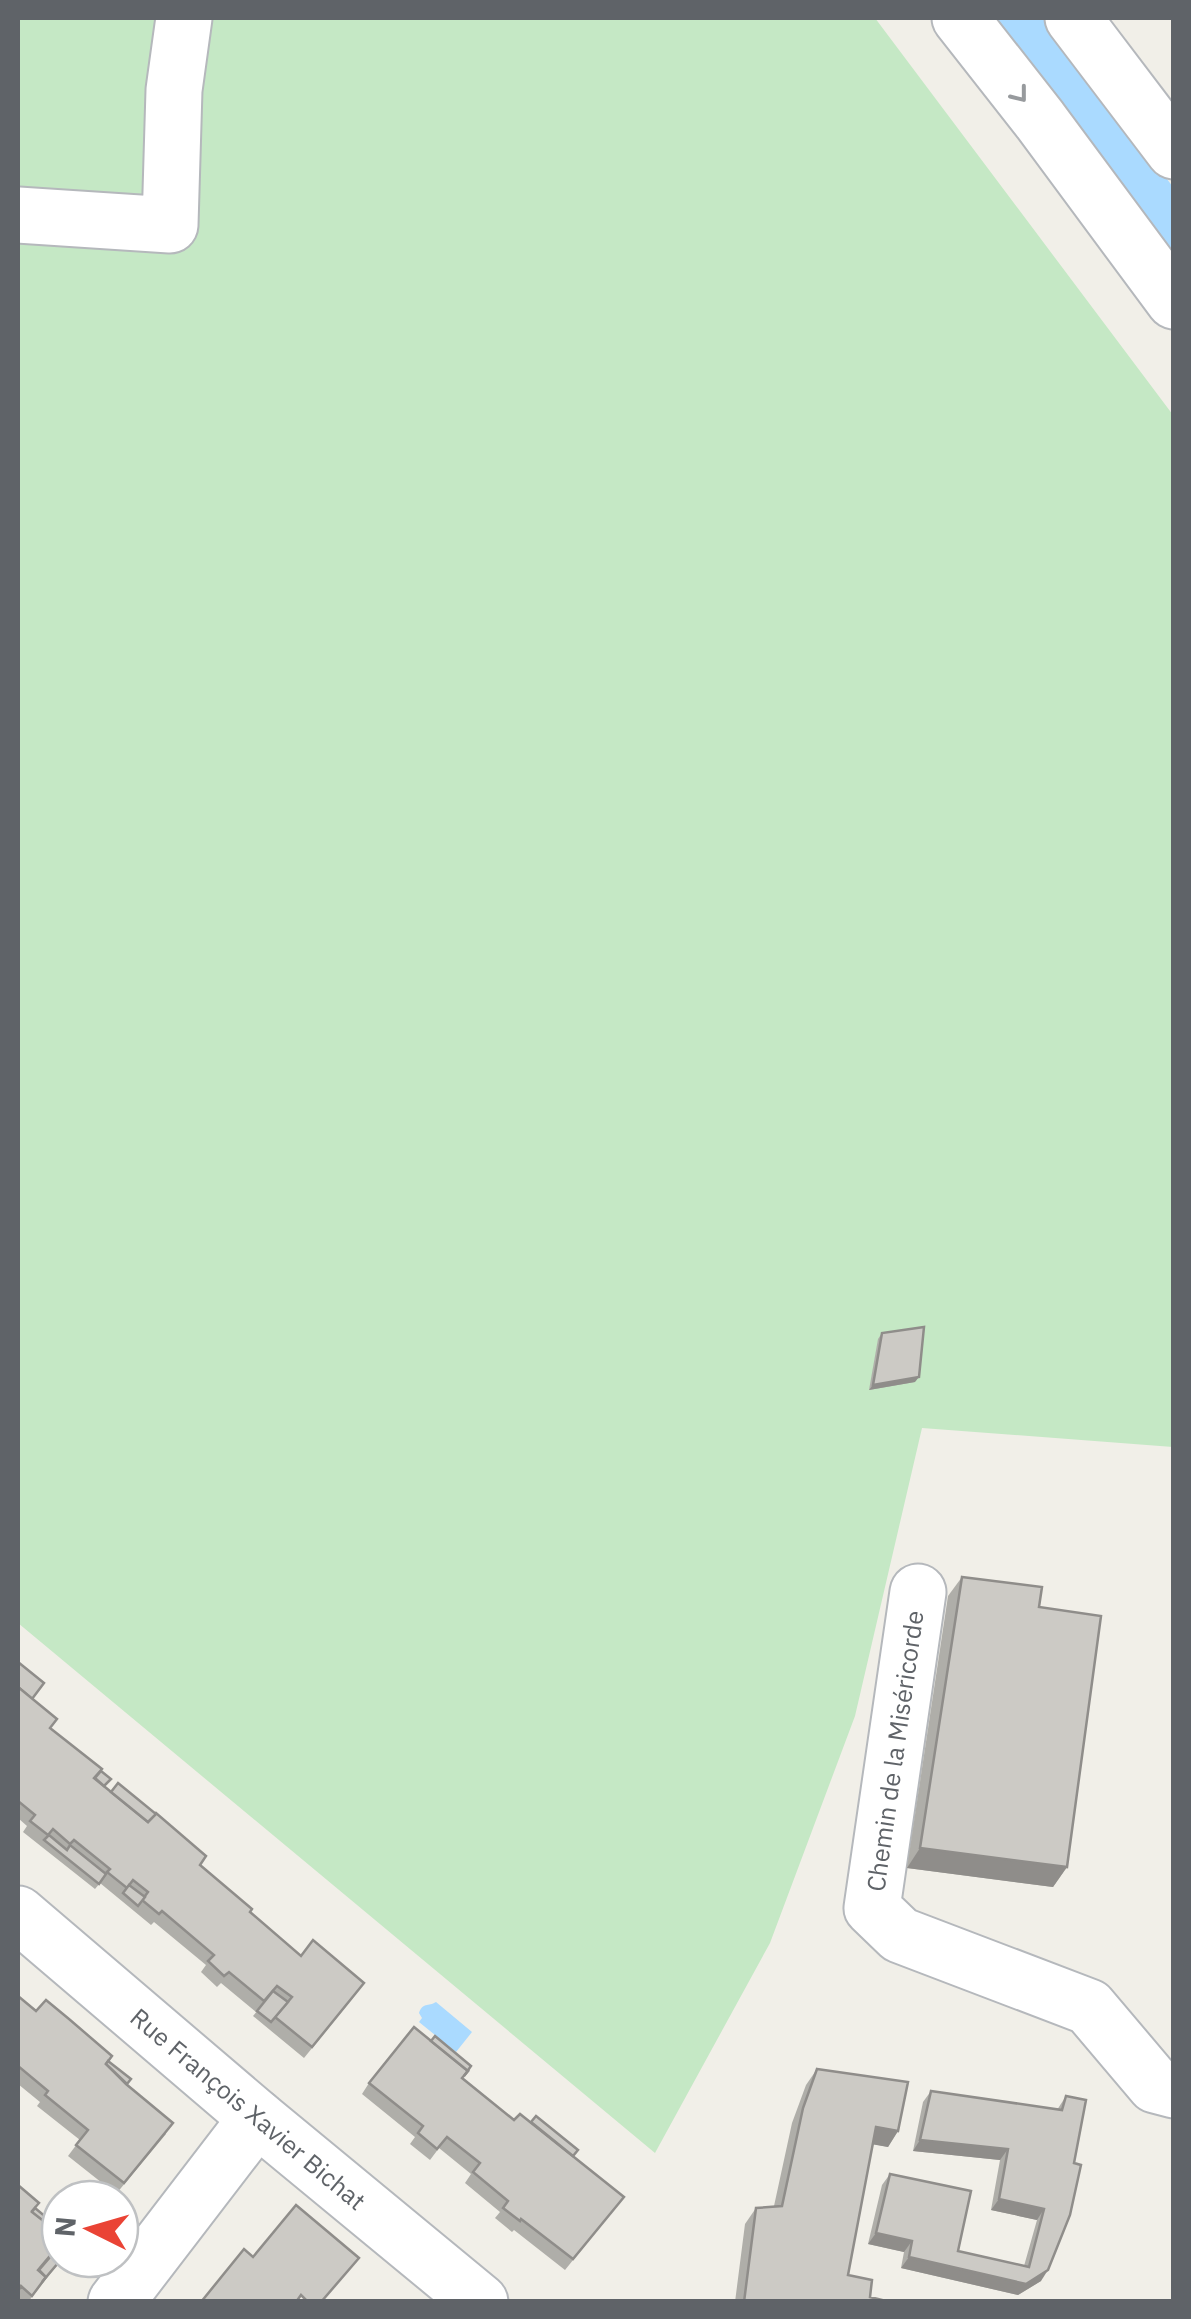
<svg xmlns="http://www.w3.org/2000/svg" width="1191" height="2319" font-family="'IBM Plex Sans',sans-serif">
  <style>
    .green { fill: #c5e8c5 }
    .water { fill: #aadaff }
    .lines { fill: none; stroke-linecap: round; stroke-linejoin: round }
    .minor-casing { stroke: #b5b8bc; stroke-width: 59 }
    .minor { stroke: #fff; stroke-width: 55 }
    .wall { fill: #afaea9 }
    .shaded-wall { fill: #8f8d8a }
    .building { fill: #cccac5; stroke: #8f8d8a; stroke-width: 2.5 }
    .oneway { stroke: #979a9d }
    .labels { text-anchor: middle; stroke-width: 8; stroke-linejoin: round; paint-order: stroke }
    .street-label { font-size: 25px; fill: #5f6368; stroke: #fff }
  </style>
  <rect width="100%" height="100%" fill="#f1efe8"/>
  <path class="green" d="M 18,18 L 875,18 L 1173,415 L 1173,1447 L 922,1428 L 855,1716 L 770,1943 L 655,2153 L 18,1623 Z"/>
  <g class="water">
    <path d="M 974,18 L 1046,18 L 1173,187 L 1173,284 Z"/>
    <path d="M 436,2002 L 472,2032 L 456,2052 L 419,2022 L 422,2018 L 419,2013 C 423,2002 428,2007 436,2002 Z"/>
  </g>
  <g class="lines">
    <defs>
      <g id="minor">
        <path d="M 960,18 L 1040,120 L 1174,301"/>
        <path d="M 1073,18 L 1174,151"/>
        <path d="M 18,215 L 170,225 L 174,90 L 184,18"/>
        <path d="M 918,1592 L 872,1908 L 900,1935 L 1089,2007 L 1155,2085 L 1174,2090"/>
        <path d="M 18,1914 L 257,2118 L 480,2302"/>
        <path d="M 116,2302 L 257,2118"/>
      </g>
    </defs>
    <use href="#minor" class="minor-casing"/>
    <use href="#minor" class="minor"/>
  </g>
  <g class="wall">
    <path d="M 882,1333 L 915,1382 L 869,1390 L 878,1339 Z"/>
    <path d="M 962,1577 L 1039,1607 L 1067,1867 L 1053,1887 L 907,1868 L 948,1596 Z"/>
    <path d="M 18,1662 L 32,1699 L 50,1728 L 99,1774 L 105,1787 L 200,1865 L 250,1912 L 301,1956 L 356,1994 L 304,2058 L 253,2016 L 259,2009 L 256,2012 L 221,1983 L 217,1987 L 201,1972 L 206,1965 L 154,1922 L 151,1925 L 100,1883 L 95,1889 L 23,1832 L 27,1826 L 18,1818 Z"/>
    <path d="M 18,1996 L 106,2064 L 127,2084 L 166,2134 L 116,2194 L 68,2156 L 80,2140 L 37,2106 L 40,2102 L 18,2084 Z"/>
    <path d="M 817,2069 L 898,2131 L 888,2147 L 873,2144 L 848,2275 L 870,2297 L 890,2302 L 735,2302 L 745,2224 L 756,2208 L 774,2206 L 792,2123 L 806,2085 Z"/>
    <path d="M 462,2079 L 514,2120 L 573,2156 L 624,2197 L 565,2270 L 514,2230 L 512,2232 L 495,2218 L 500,2212 L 465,2183 L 471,2174 L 439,2148 L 430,2160 L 410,2144 L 415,2137 L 362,2094 L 369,2083 Z"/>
    <path d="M 931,2091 L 1057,2110 L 1066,2096 L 1041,2281 L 1018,2295 L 901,2268 L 904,2252 L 868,2244 L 882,2185 L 890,2174 L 958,2251 L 1024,2266 L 1037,2220 L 991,2210 L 1000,2160 L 913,2151 L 923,2102 Z"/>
    <path d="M 18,2185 L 39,2203 L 35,2208 L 53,2223 L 60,2220 L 60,2259 L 62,2259 L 28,2302 L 18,2301 Z"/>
  </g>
  <g class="shaded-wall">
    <path d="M 919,1377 L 915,1382 L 869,1390 L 873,1385 Z"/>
    <path d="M 920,1848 L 1067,1867 L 1053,1887 L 907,1868 Z"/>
    <path d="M 876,2127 L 898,2131 L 888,2147 L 865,2143 Z"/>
    <path d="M 920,2140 L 1008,2149 L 1000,2160 L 913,2151 Z"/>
    <path d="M 999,2199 L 1044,2209 L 1037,2220 L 991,2210 Z"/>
    <path d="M 876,2233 L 912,2241 L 904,2252 L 868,2244 Z"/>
    <path d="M 909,2257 L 1048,2270 L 1041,2281 L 1018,2295 L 901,2268 Z"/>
  </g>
  <g class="building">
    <path d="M 924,1327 L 919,1377 L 873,1385 L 882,1333 Z"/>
    <path d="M 962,1577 L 1042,1587 L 1039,1607 L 1101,1616 L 1067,1867 L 920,1848 Z"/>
    <path d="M 18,1662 L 44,1683 L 32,1699 L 18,1687 Z"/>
    <path d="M 18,1687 L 57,1719 L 50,1728 L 102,1769 L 94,1778 L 148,1822 L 156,1813 L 206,1856 L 200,1865 L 252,1909 L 250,1912 L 301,1956 L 313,1940 L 364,1983 L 312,2047 L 275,2017 L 292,1997 L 277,1986 L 264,2001 L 229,1972 L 224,1976 L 208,1961 L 214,1955 L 162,1911 L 159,1914 L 142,1900 L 148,1892 L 133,1880 L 127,1888 L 107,1872 L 110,1869 L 74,1840 L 70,1844 L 53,1829 L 48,1835 L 30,1821 L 35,1815 L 18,1801 Z"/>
    <path d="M 101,1771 L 111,1779 L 104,1786 L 95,1778 Z"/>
    <path d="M 118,1783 L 156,1814 L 148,1822 L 111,1792 Z"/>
    <path d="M 49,1835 L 67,1850 L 70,1845 L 106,1874 L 99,1884 L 44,1840 Z"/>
    <path d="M 129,1885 L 145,1897 L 138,1906 L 123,1893 Z"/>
    <path d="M 273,1991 L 288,2002 L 271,2022 L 257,2011 Z"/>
    <path d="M 18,1996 L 36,2011 L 46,2000 L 69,2019 L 112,2056 L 106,2064 L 126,2084 L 173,2123 L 124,2183 L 76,2145 L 88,2130 L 45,2095 L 48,2091 L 18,2066 Z"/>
    <path d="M 414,2027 L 468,2071 L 462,2078 L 514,2120 L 520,2114 L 624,2197 L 573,2259 L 521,2219 L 520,2221 L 503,2208 L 508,2201 L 473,2172 L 480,2163 L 447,2137 L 437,2149 L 418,2133 L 423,2126 L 369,2083 Z"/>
    <path d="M 435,2036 L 471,2066 L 464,2076 L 468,2071 L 431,2041 Z"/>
    <path d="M 108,2061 L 131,2079 L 127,2084 L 106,2064 Z"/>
    <path d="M 817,2069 L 908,2082 L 898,2131 L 876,2127 L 848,2275 L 872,2280 L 870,2297 L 890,2302 L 744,2302 L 756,2208 L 782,2206 L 803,2108 Z"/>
    <path d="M 931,2091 L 1062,2110 L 1066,2096 L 1086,2100 L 1074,2163 L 1081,2165 L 1070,2215 L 1048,2270 L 1026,2284 L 909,2257 L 912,2241 L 876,2233 L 890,2174 L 971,2191 L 958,2251 L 1029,2267 L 1044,2209 L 999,2199 L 1008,2149 L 920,2140 Z"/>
    <path d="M 536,2116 L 578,2150 L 573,2156 L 531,2122 Z"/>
    <path d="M 18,2185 L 39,2203 L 32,2211 L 50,2226 L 58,2219 L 60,2220 L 60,2256 L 54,2251 L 38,2270 L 46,2277 L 32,2296 L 21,2286 L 18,2291 Z"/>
    <path d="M 296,2205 L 359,2258 L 321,2302 L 308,2302 L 301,2295 L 296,2302 L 201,2302 L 244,2249 L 253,2257 Z"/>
    <path d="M 35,2208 L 53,2223 L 50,2226 L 32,2212 Z"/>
    <path d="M 51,2256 L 58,2263 L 42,2282 L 46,2277 L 39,2270 Z"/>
  </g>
  <defs><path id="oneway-chevron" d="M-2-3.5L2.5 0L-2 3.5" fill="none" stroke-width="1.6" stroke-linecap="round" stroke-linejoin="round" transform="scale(2.5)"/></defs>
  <use class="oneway" href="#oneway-chevron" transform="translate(1020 95) rotate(52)"/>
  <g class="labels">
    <g class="street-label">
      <text transform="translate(895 1751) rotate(-82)" y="9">Chemin de la Miséricorde</text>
      <text transform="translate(248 2109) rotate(40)" y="9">Rue François Xavier Bichat</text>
    </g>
  </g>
  <rect width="1191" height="2319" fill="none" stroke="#5f6368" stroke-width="40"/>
  <g transform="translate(90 2229) rotate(275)"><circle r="48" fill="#ffffff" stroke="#bfc1c3" stroke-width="2.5"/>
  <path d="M0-8L18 38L0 25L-18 38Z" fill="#ea4335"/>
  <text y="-15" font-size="28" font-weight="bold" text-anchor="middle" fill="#5f6368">N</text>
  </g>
</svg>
